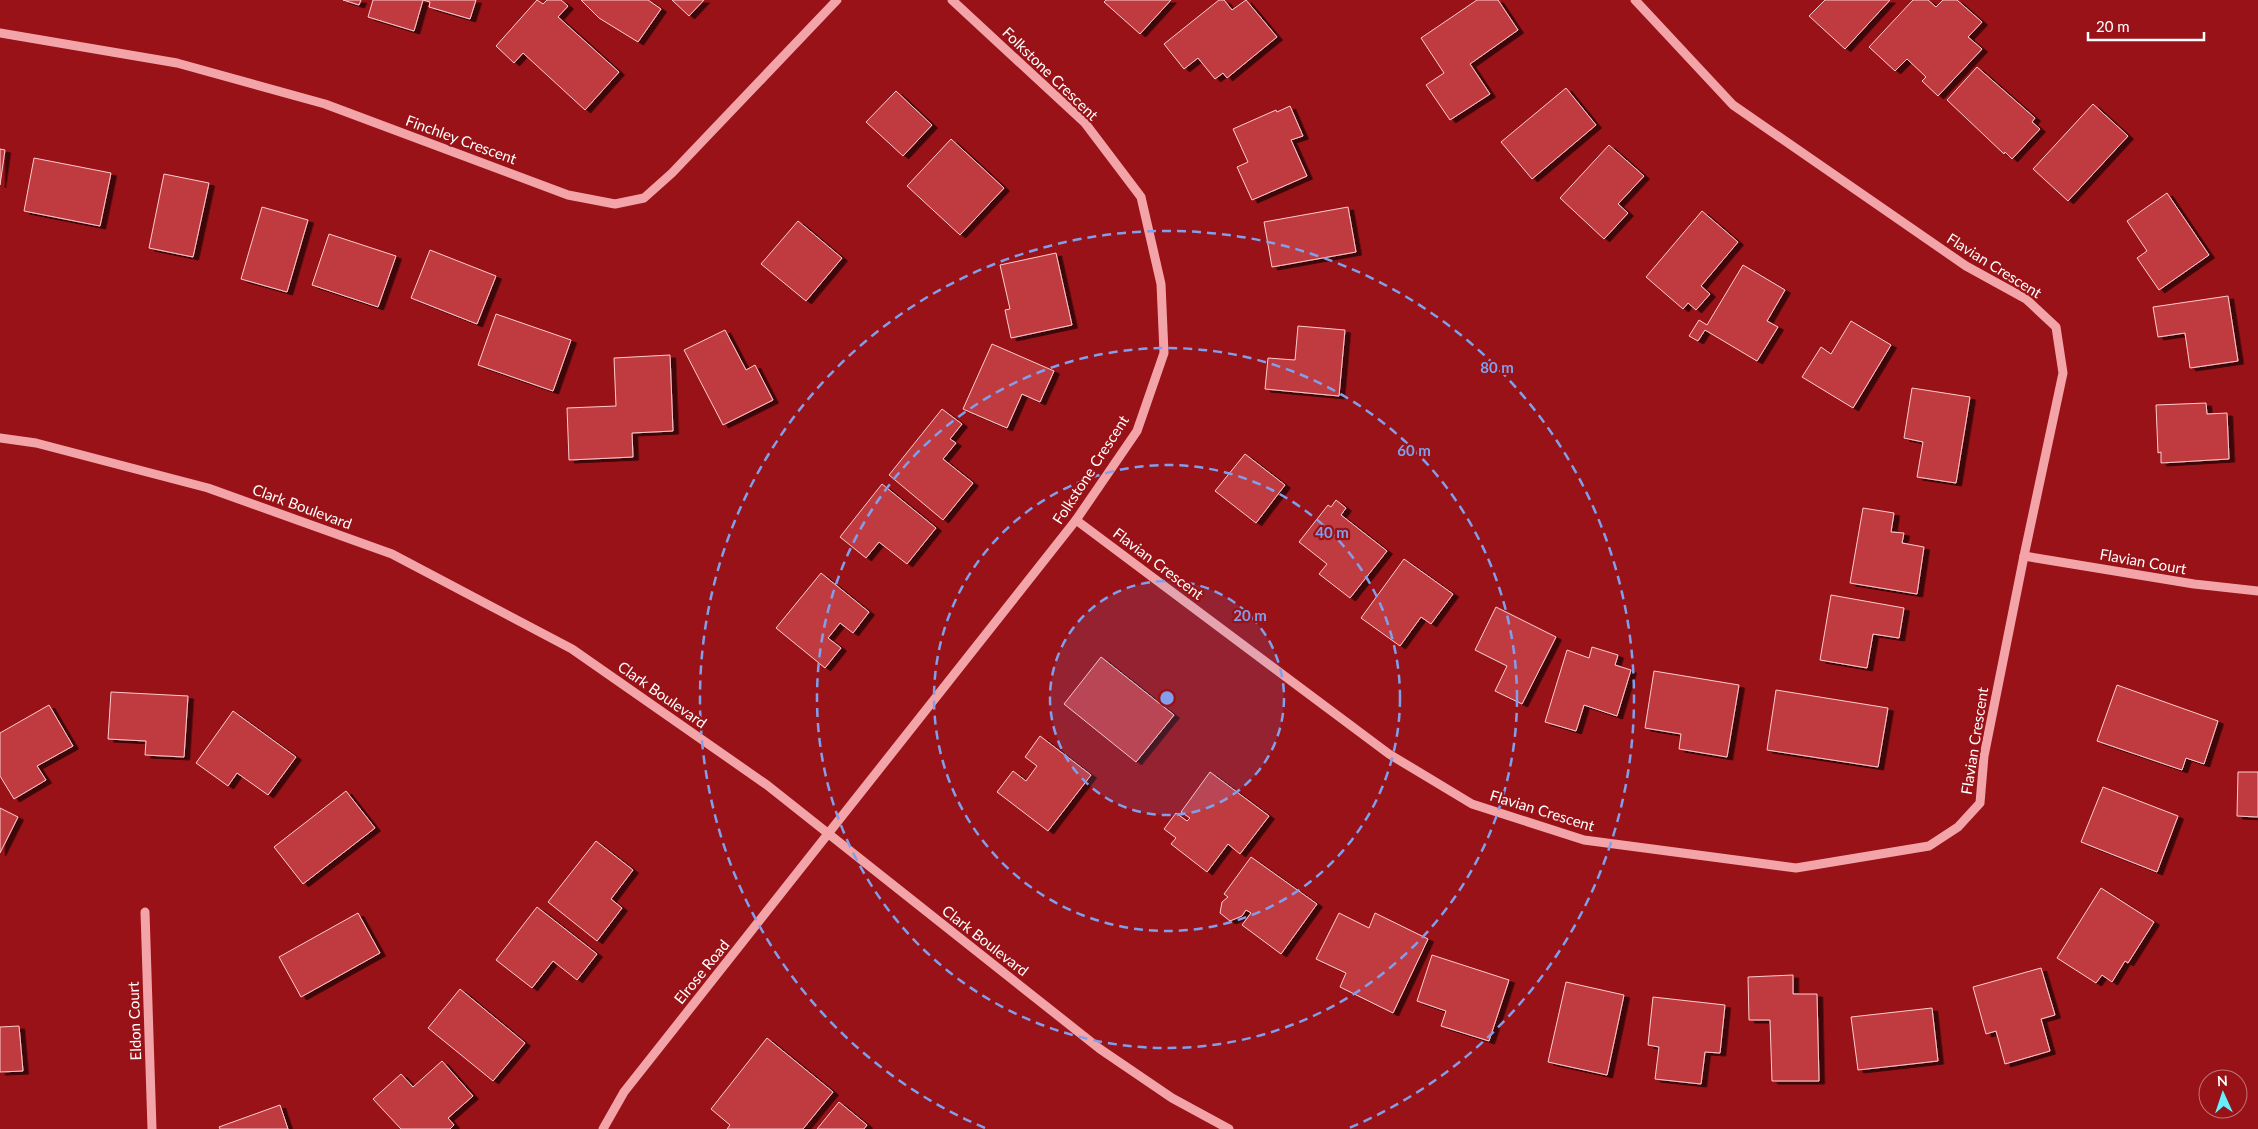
<svg xmlns="http://www.w3.org/2000/svg" width="2258" height="1129" font-family="Lato,sans-serif">
  <style>
    .building { fill: #c03b41; stroke: #fdccce; filter: url(#shadow) }
    .lines { fill: none; stroke-linecap: round; stroke-linejoin: round }
    .minor { stroke: #f3a4a8; stroke-width: 9 }
    .ring { fill: none; stroke: #839eea; stroke-width: 2.5; stroke-dasharray: 9 6 }
    .labels { text-anchor: middle; stroke-width: 4.5; stroke-linejoin: round; paint-order: stroke }
    .street-label { font-size: 15px; fill: #fff; stroke: #981217 }
    .centre { fill: #839eea; stroke: #981217; stroke-width: 2.5 }
    .ring-label { font-size: 15px; text-anchor: middle; font-weight: bold; fill: #839eea; stroke: #981217; stroke-width: 4.5; stroke-linejoin: round; paint-order: stroke }
  </style>
  <defs>
    <filter id="shadow"><feDropShadow dx="5.5" dy="3" stdDeviation="0" flood-color="#0009"/></filter>
  </defs>
  <rect width="100%" height="100%" fill="#981217"/>
  <g class="building">
    <path d="M 343,0 L 361,0 L 359,5 Z"/>
    <path d="M 373,0 L 476,0 L 470,19 L 429,7 L 430,2 L 423,0 L 414,31 L 368,17 Z"/>
    <path d="M 537,0 L 543,4 L 547,0 L 561,0 L 568,6 L 558,17 L 619,72 L 585,110 L 523,53 L 514,63 L 496,46 Z"/>
    <path d="M 581,0 L 648,0 L 661,9 L 638,42 L 599,18 Z"/>
    <path d="M 672,0 L 704,0 L 689,16 Z"/>
    <path d="M 1106,0 L 1171,0 L 1140,34 L 1104,2 Z"/>
    <path d="M 1219,0 L 1224,0 L 1232,10 L 1246,0 L 1277,37 L 1227,78 L 1223,73 L 1215,79 L 1198,58 L 1184,69 L 1164,44 Z"/>
    <path d="M 1477,0 L 1498,0 L 1518,30 L 1470,64 L 1490,94 L 1450,120 L 1426,85 L 1444,73 L 1421,38 Z"/>
    <path d="M 1825,0 L 1890,0 L 1845,49 L 1809,16 Z"/>
    <path d="M 1913,0 L 1928,0 L 1936,7 L 1943,0 L 1957,0 L 1982,22 L 1968,37 L 1982,49 L 1938,96 L 1922,81 L 1926,77 L 1907,59 L 1895,71 L 1869,47 Z"/>
    <path d="M 1977,67 L 2035,118 L 2032,122 L 2040,129 L 2012,159 L 2005,152 L 2004,154 L 1947,100 Z"/>
    <path d="M 1566,88 L 1596,125 L 1532,179 L 1501,142 Z"/>
    <path d="M 896,91 L 932,125 L 903,156 L 866,122 Z"/>
    <path d="M 2093,104 L 2128,136 L 2068,201 L 2033,169 Z"/>
    <path d="M 1290,106 L 1303,136 L 1291,140 L 1307,176 L 1252,200 L 1237,167 L 1248,162 L 1233,129 L 1276,110 L 1277,112 Z"/>
    <path d="M 951,139 L 1004,188 L 960,235 L 907,186 Z"/>
    <path d="M 1609,145 L 1644,176 L 1618,204 L 1628,213 L 1604,239 L 1560,198 Z"/>
    <path d="M 0,149 L 5,150 L 0,185 Z"/>
    <path d="M 34,158 L 111,173 L 100,226 L 24,211 Z"/>
    <path d="M 164,174 L 209,183 L 193,257 L 149,248 Z"/>
    <path d="M 2167,193 L 2209,255 L 2159,290 L 2137,258 L 2147,251 L 2127,221 Z"/>
    <path d="M 262,207 L 308,220 L 287,292 L 241,279 Z"/>
    <path d="M 1348,207 L 1356,252 L 1272,267 L 1264,222 Z"/>
    <path d="M 1702,211 L 1738,242 L 1701,286 L 1710,294 L 1696,310 L 1688,303 L 1683,309 L 1646,277 Z"/>
    <path d="M 798,221 L 842,258 L 806,301 L 761,264 Z"/>
    <path d="M 329,234 L 396,256 L 378,307 L 312,285 Z"/>
    <path d="M 430,250 L 496,276 L 477,324 L 411,298 Z"/>
    <path d="M 1056,253 L 1072,325 L 1011,338 L 1005,310 L 1010,309 L 1000,265 Z"/>
    <path d="M 1743,265 L 1785,290 L 1767,321 L 1778,327 L 1757,361 L 1705,330 L 1698,341 L 1689,336 L 1699,320 L 1707,325 Z"/>
    <path d="M 2228,296 L 2238,361 L 2190,368 L 2185,333 L 2158,337 L 2153,307 Z"/>
    <path d="M 496,314 L 571,340 L 553,391 L 478,365 Z"/>
    <path d="M 1851,321 L 1891,345 L 1853,408 L 1802,377 L 1821,347 L 1831,354 Z"/>
    <path d="M 1298,326 L 1345,330 L 1339,396 L 1265,389 L 1268,358 L 1295,360 Z"/>
    <path d="M 725,330 L 746,370 L 755,365 L 773,400 L 723,425 L 684,350 Z"/>
    <path d="M 992,344 L 1054,371 L 1040,402 L 1022,394 L 1007,428 L 963,409 Z"/>
    <path d="M 670,355 L 673,431 L 632,433 L 633,457 L 569,460 L 567,408 L 616,406 L 614,358 Z"/>
    <path d="M 1912,388 L 1970,397 L 1956,483 L 1917,477 L 1923,442 L 1904,438 Z"/>
    <path d="M 2206,403 L 2207,414 L 2227,413 L 2229,459 L 2161,463 L 2161,452 L 2158,453 L 2156,405 Z"/>
    <path d="M 942,409 L 962,424 L 950,439 L 956,443 L 943,459 L 973,483 L 943,520 L 889,475 Z"/>
    <path d="M 1245,454 L 1285,485 L 1256,523 L 1215,491 Z"/>
    <path d="M 882,484 L 936,528 L 907,564 L 879,542 L 866,558 L 840,537 Z"/>
    <path d="M 1336,500 L 1346,508 L 1341,515 L 1387,551 L 1350,598 L 1319,574 L 1327,564 L 1299,542 L 1328,505 L 1331,507 Z"/>
    <path d="M 1863,508 L 1894,513 L 1891,532 L 1904,533 L 1902,543 L 1924,547 L 1917,594 L 1850,583 Z"/>
    <path d="M 1404,559 L 1453,594 L 1431,624 L 1421,617 L 1400,646 L 1361,618 Z"/>
    <path d="M 821,573 L 869,612 L 853,633 L 840,623 L 828,638 L 841,648 L 825,668 L 776,628 Z"/>
    <path d="M 1831,595 L 1904,608 L 1899,638 L 1873,634 L 1867,668 L 1820,660 Z"/>
    <path d="M 1496,607 L 1556,637 L 1522,704 L 1495,691 L 1507,666 L 1475,650 Z"/>
    <path d="M 1592,647 L 1618,655 L 1615,665 L 1631,670 L 1617,716 L 1584,705 L 1576,731 L 1545,722 L 1567,650 L 1589,658 Z"/>
    <path d="M 1101,657 L 1174,715 L 1136,762 L 1064,704 Z"/>
    <path d="M 1654,671 L 1739,685 L 1727,757 L 1679,749 L 1681,734 L 1645,728 Z"/>
    <path d="M 2117,685 L 2218,721 L 2204,764 L 2186,758 L 2182,770 L 2097,741 Z"/>
    <path d="M 1776,690 L 1888,708 L 1878,767 L 1767,750 Z"/>
    <path d="M 111,692 L 188,696 L 184,757 L 145,755 L 146,741 L 108,739 Z"/>
    <path d="M 49,705 L 73,746 L 37,766 L 46,780 L 14,799 L 0,776 L 0,733 Z"/>
    <path d="M 233,711 L 296,757 L 268,795 L 237,773 L 228,786 L 196,763 Z"/>
    <path d="M 1040,736 L 1091,775 L 1048,831 L 997,792 L 1013,771 L 1026,781 L 1037,766 L 1025,757 Z"/>
    <path d="M 1210,772 L 1269,816 L 1240,854 L 1228,844 L 1207,872 L 1171,844 L 1176,838 L 1164,829 L 1176,813 L 1187,821 L 1190,818 L 1181,812 Z"/>
    <path d="M 2238,772 L 2258,772 L 2258,817 L 2237,816 Z"/>
    <path d="M 2103,787 L 2178,816 L 2157,872 L 2081,842 Z"/>
    <path d="M 346,791 L 375,828 L 303,884 L 274,847 Z"/>
    <path d="M 0,808 L 18,817 L 0,853 Z"/>
    <path d="M 596,841 L 633,870 L 611,899 L 622,908 L 597,941 L 548,902 Z"/>
    <path d="M 1251,857 L 1317,904 L 1281,954 L 1242,925 L 1251,913 L 1246,910 L 1242,916 L 1230,921 L 1220,913 L 1222,902 L 1228,897 L 1224,894 Z"/>
    <path d="M 2101,888 L 2154,922 L 2128,963 L 2125,961 L 2112,982 L 2102,975 L 2096,983 L 2057,958 Z"/>
    <path d="M 537,907 L 597,954 L 577,980 L 553,961 L 532,988 L 496,960 Z"/>
    <path d="M 358,913 L 380,953 L 301,997 L 279,957 Z"/>
    <path d="M 1339,913 L 1369,928 L 1375,913 L 1428,939 L 1393,1013 L 1340,987 L 1346,973 L 1316,959 Z"/>
    <path d="M 1432,955 L 1509,980 L 1489,1041 L 1441,1026 L 1446,1011 L 1417,1001 Z"/>
    <path d="M 2041,968 L 2055,1015 L 2041,1019 L 2050,1051 L 2005,1064 L 1996,1031 L 1986,1034 L 1973,987 Z"/>
    <path d="M 1793,975 L 1793,994 L 1817,994 L 1819,1081 L 1772,1081 L 1770,1020 L 1749,1020 L 1748,977 Z"/>
    <path d="M 1566,982 L 1624,995 L 1607,1075 L 1548,1062 Z"/>
    <path d="M 460,989 L 525,1043 L 493,1081 L 428,1028 Z"/>
    <path d="M 1653,997 L 1725,1005 L 1720,1053 L 1705,1052 L 1701,1084 L 1655,1079 L 1659,1047 L 1648,1045 Z"/>
    <path d="M 1932,1008 L 1938,1061 L 1858,1070 L 1851,1017 Z"/>
    <path d="M 19,1026 L 23,1071 L 0,1072 L 0,1027 Z"/>
    <path d="M 767,1038 L 833,1092 L 803,1129 L 727,1129 L 730,1125 L 711,1109 Z"/>
    <path d="M 442,1061 L 473,1096 L 448,1118 L 454,1125 L 450,1129 L 401,1129 L 373,1099 L 401,1074 L 413,1087 Z"/>
    <path d="M 839,1102 L 867,1125 L 864,1129 L 817,1129 Z"/>
    <path d="M 280,1105 L 288,1129 L 220,1129 L 219,1127 Z"/>
  </g>
  <g class="lines">
    <g class="minor">
      <path d="M 0,33 L 177,63 L 325,104 L 568,195 L 615,204 L 644,198 L 672,173 L 837,0"/>
      <path d="M 0,438 L 36,443 L 208,488 L 392,554 L 572,649 L 767,785 L 1100,1049 L 1172,1098 L 1229,1129"/>
      <path d="M 1076,520 L 1389,754 L 1472,804 L 1584,840 L 1796,868 L 1929,846 L 1958,827 L 1980,803 L 1984,756 L 2024,556 L 2063,373 L 2056,327 L 2026,299 L 1966,266 L 1733,105 L 1635,0"/>
      <path d="M 2024,556 L 2194,584 L 2258,591"/>
      <path d="M 145,912 L 152,1129"/>
      <path d="M 603,1129 L 624,1092 L 1076,520 L 1137,431 L 1164,353 L 1161,284 L 1141,197 L 1085,123 L 952,0"/>
    </g>
  </g>
  <circle cx="1167" cy="698" r="117" fill="#839eea" fill-opacity=".12"/>
  <g class="ring">
    <circle cx="1167" cy="698" r="117"/>
    <circle cx="1167" cy="698" r="233"/>
    <circle cx="1167" cy="698" r="350"/>
    <path d="M985 1128A467 467 0 1 1 1349 1128"/>
  </g>
  <g class="labels">
    <g class="street-label">
      <text transform="translate(1050 74) rotate(44)" y="5">Folkstone Crescent</text>
      <text transform="translate(461 140) rotate(20)" y="5">Finchley Crescent</text>
      <text transform="translate(1994 266) rotate(32)" y="5">Flavian Crescent</text>
      <text transform="translate(1091 470) rotate(-57)" y="5">Folkstone Crescent</text>
      <text transform="translate(302 507) rotate(20)" y="5">Clark Boulevard</text>
      <text transform="translate(2143 562) rotate(10)" y="5">Flavian Court</text>
      <text transform="translate(1158 564) rotate(37)" y="5">Flavian Crescent</text>
      <text transform="translate(662 695) rotate(35)" y="5">Clark Boulevard</text>
      <text transform="translate(1975 741) rotate(-81)" y="5">Flavian Crescent</text>
      <text transform="translate(1542 811) rotate(17)" y="5">Flavian Crescent</text>
      <text transform="translate(985 941) rotate(38)" y="5">Clark Boulevard</text>
      <text transform="translate(702 972) rotate(-51)" y="5">Elrose Road</text>
      <text transform="translate(135 1021) rotate(-92)" y="5">Eldon Court</text>
    </g>
  </g>
  <circle cx="1167" cy="698" r="8" class="centre"/>
  <g class="ring-label">
    <text x="1497" y="373">80 m</text>
    <text x="1414" y="456">60 m</text>
    <text x="1332" y="538">40 m</text>
    <text x="1250" y="621">20 m</text>
  </g>
  <g transform="translate(2223 1094) rotate(357)"><circle r="24" fill="#981217" stroke="#c17174"/>
  <path d="M0-4L9 19L0 12L-9 19Z" fill="#66efff"/>
  <text y="-8" font-size="14" font-weight="bold" text-anchor="middle" fill="#ffffff">N</text>
  </g>
  <path d="M2088 32v8h116v-8" fill="none" stroke="#ffffff" stroke-width="2.5"/>
  <text x="2096" y="32" font-size="15" fill="#ffffff" stroke="#981217" stroke-width="4" paint-order="stroke">20 m</text>
</svg>
